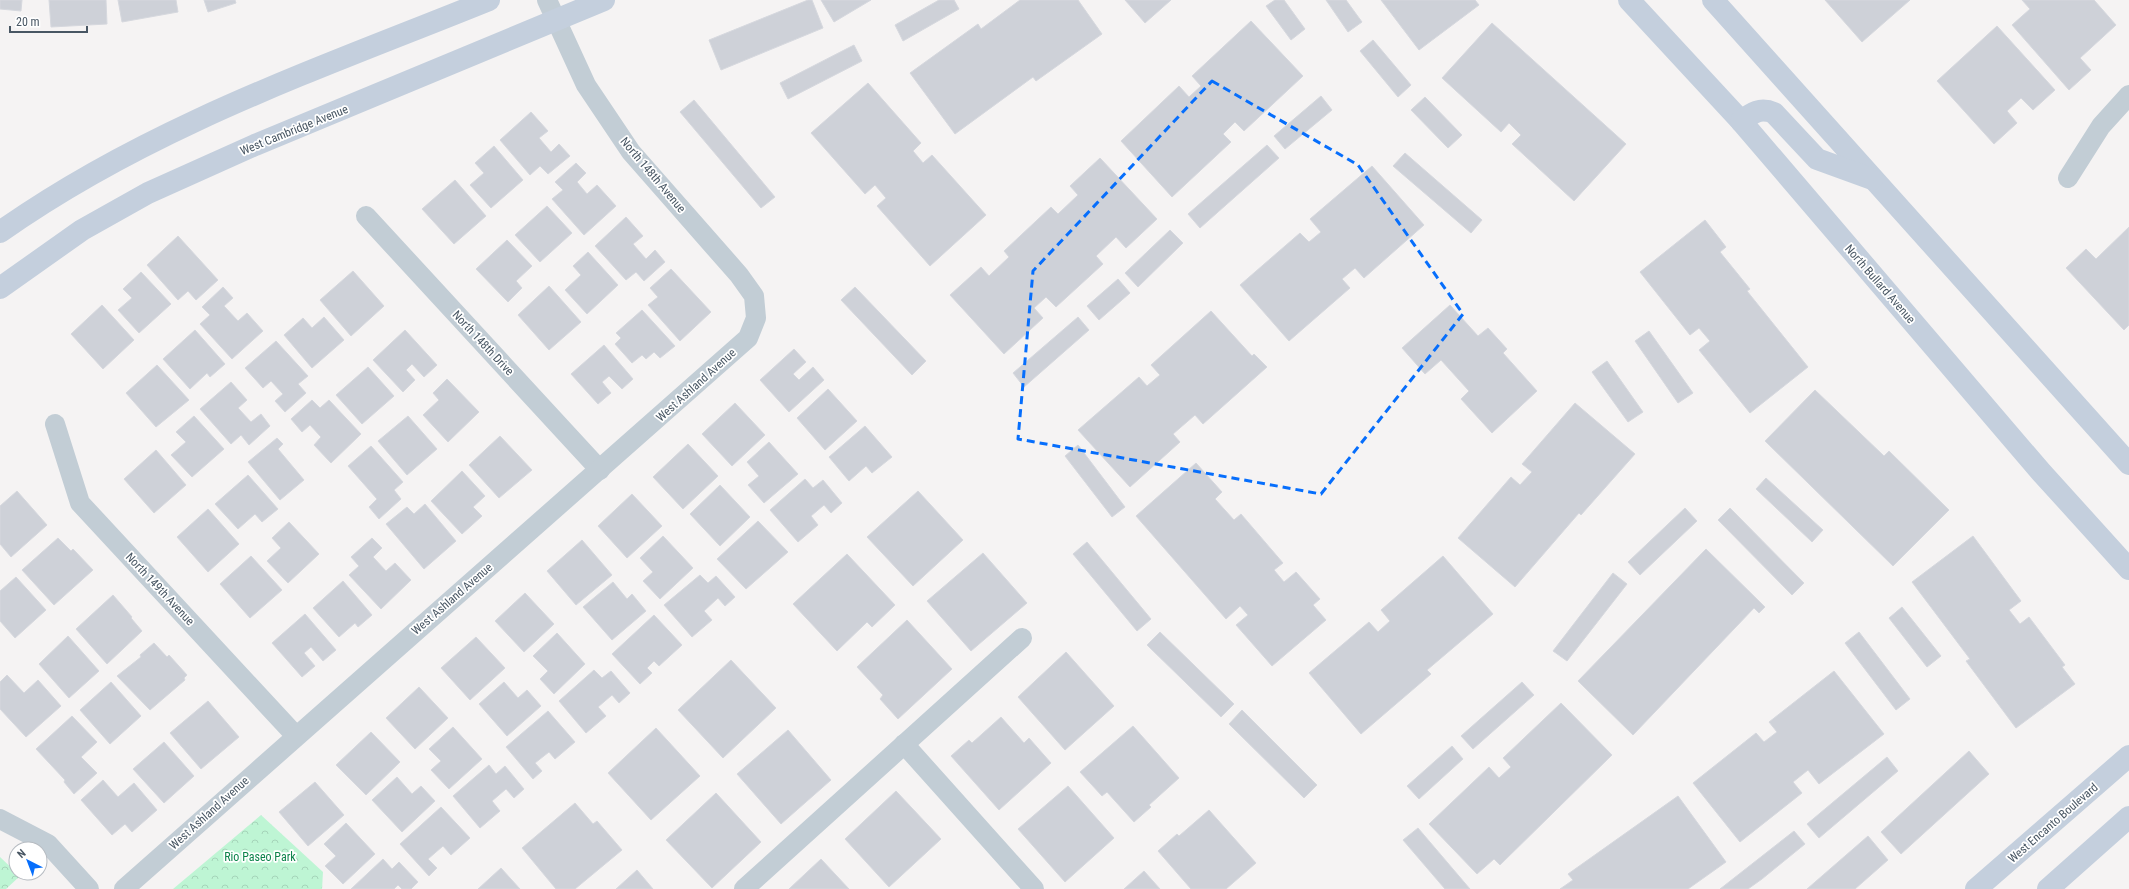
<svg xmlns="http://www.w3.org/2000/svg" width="2129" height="889" font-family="'Roboto Condensed',sans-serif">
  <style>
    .park { fill: url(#park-crowns) }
    .building { fill: #ced1d8; stroke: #d6d8de }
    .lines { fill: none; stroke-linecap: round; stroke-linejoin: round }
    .street { stroke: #c2cdd5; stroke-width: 20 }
    .secondary { stroke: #c4cfdd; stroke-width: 22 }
    .marked { fill: none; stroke: #066efc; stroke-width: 3; stroke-dasharray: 8 5; stroke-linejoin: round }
    .labels { text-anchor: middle; stroke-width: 3.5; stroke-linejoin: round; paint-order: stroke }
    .street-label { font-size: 12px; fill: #485663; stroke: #fff }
    .park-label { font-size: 12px; fill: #0c834a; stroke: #fff }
  </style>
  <defs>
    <pattern id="park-crowns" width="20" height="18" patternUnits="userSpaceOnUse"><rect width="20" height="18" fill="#bef5d4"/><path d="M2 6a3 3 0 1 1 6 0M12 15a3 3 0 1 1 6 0" fill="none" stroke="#a5d4b9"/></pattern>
  </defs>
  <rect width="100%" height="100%" fill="#f5f3f3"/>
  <g class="park">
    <path d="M 261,815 L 323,872 L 322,889 L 173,889 Z"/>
    <path d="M 0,857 L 20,876 L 6,889 L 0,889 Z"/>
  </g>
  <g class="building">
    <path d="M 0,0 L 22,0 L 21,11 L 0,9 Z"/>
    <path d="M 49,0 L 106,0 L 107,24 L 51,27 Z"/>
    <path d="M 118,0 L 176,0 L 178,12 L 122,22 Z"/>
    <path d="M 204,0 L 235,0 L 236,3 L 208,12 Z"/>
    <path d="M 808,0 L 812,0 L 823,28 L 721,70 L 709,40 Z"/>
    <path d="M 821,0 L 871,0 L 834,22 Z"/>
    <path d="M 939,0 L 954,0 L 959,9 L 903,41 L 895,25 Z"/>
    <path d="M 1020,0 L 1078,0 L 1102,34 L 1036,81 L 1033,77 L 955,134 L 910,73 L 978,24 L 981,29 Z"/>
    <path d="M 1125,0 L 1171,0 L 1145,23 Z"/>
    <path d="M 1275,0 L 1284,0 L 1305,29 L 1291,40 L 1266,6 Z"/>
    <path d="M 1326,0 L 1346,0 L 1362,22 L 1348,32 Z"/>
    <path d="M 1381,0 L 1475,0 L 1479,5 L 1419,50 Z"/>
    <path d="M 1825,0 L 1910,0 L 1862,42 Z"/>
    <path d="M 2022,0 L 2094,0 L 2116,25 L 2080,58 L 2091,70 L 2069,90 L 2012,25 L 2030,9 Z"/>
    <path d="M 1251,21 L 1303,76 L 1244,131 L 1235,122 L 1223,134 L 1231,142 L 1172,197 L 1121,141 L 1179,86 L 1189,97 L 1201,86 L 1192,76 Z"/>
    <path d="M 1492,23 L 1626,144 L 1574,201 L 1512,144 L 1521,135 L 1509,123 L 1501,132 L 1442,78 Z"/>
    <path d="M 1997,26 L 2055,90 L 2033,110 L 2021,98 L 2007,111 L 2017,123 L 1994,144 L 1937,81 Z"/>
    <path d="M 1373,40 L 1411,85 L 1398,97 L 1360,51 Z"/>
    <path d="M 854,45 L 862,61 L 788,99 L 780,83 Z"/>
    <path d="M 868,83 L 921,143 L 913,151 L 923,163 L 932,155 L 986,215 L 930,266 L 877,206 L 886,198 L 875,185 L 865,194 L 811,133 Z"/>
    <path d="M 1321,96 L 1332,110 L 1285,149 L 1274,136 Z"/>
    <path d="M 1425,97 L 1462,135 L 1448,148 L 1411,110 Z"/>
    <path d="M 694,100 L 775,197 L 761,208 L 680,112 Z"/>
    <path d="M 531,112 L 548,131 L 539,138 L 551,152 L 559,144 L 570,156 L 548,174 L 540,166 L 530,175 L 500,140 Z"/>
    <path d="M 1267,145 L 1279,158 L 1200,228 L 1188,214 Z"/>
    <path d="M 494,146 L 523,180 L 491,208 L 470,185 L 484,173 L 475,163 Z"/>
    <path d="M 1405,153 L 1482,220 L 1471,233 L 1393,166 Z"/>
    <path d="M 1100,158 L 1157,219 L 1126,248 L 1116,237 L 1096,256 L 1103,264 L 1056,307 L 1046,297 L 1034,308 L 1043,318 L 1004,354 L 950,295 L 981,267 L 989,276 L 1009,257 L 1004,251 L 1051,207 L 1058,214 L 1078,195 L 1070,186 Z"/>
    <path d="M 576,163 L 586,173 L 577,182 L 587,194 L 597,185 L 616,206 L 584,235 L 552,199 L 563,190 L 555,182 Z"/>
    <path d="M 1372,166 L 1424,225 L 1364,278 L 1355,268 L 1342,279 L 1350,288 L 1289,341 L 1240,285 L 1300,233 L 1309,242 L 1321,232 L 1310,219 Z"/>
    <path d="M 455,180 L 486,216 L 454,244 L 422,209 Z"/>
    <path d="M 547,206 L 572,233 L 540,262 L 515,235 Z"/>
    <path d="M 626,217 L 643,236 L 633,244 L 646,259 L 655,250 L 665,262 L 644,281 L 636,272 L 626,280 L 595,246 Z"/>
    <path d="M 1705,220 L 1726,247 L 1720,252 L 1750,289 L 1747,291 L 1808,367 L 1750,413 L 1699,350 L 1710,341 L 1699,328 L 1690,335 L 1640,272 Z"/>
    <path d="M 2129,227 L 2129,325 L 2124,330 L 2066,268 L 2086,249 L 2096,259 Z"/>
    <path d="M 1170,230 L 1183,243 L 1138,287 L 1125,273 Z"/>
    <path d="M 178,236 L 218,280 L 196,300 L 188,291 L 178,300 L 147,265 Z"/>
    <path d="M 507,240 L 532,266 L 516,281 L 522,288 L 508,302 L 476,269 Z"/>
    <path d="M 588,252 L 618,285 L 587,314 L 565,290 L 581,275 L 573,266 Z"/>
    <path d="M 671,269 L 711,312 L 680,341 L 648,305 L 658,297 L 650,288 Z"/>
    <path d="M 353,271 L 384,306 L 351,336 L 320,300 Z"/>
    <path d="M 141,272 L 171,304 L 139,333 L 118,310 L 132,298 L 123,289 Z"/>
    <path d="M 1118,279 L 1130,293 L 1099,320 L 1087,306 Z"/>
    <path d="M 549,286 L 581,322 L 549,350 L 518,315 Z"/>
    <path d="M 223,287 L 233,298 L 224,306 L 238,321 L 247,313 L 263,331 L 232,359 L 200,324 L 210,315 L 202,307 Z"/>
    <path d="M 855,287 L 926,361 L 912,375 L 841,300 Z"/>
    <path d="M 102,305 L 134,340 L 103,369 L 71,334 Z"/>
    <path d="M 1450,305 L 1478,336 L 1488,328 L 1507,349 L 1503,353 L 1537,391 L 1492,433 L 1461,399 L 1469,391 L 1441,360 L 1425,374 L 1402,348 Z"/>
    <path d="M 642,310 L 675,346 L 660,358 L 654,352 L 646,359 L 642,355 L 632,363 L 615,344 L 621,338 L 616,333 Z"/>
    <path d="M 1211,311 L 1252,356 L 1254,354 L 1267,367 L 1203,424 L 1195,415 L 1173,434 L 1180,442 L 1130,487 L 1078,430 L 1139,377 L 1147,386 L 1160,375 L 1151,365 Z"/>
    <path d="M 324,317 L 344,340 L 312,368 L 284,335 L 303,318 L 312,328 Z"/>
    <path d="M 1078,317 L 1089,330 L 1024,387 L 1013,373 Z"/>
    <path d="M 195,330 L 225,364 L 210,377 L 207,373 L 190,389 L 163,359 Z"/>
    <path d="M 405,330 L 437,365 L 424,377 L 412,364 L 406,370 L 415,380 L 403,392 L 373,360 Z"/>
    <path d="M 1649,331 L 1693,393 L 1678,403 L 1635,341 Z"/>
    <path d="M 276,341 L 308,376 L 298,384 L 306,393 L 285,412 L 275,401 L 283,394 L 271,381 L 263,388 L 245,368 Z"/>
    <path d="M 604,345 L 633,379 L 622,389 L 609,376 L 602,382 L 611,393 L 598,404 L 571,374 Z"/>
    <path d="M 794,349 L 806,362 L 793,374 L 799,380 L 813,367 L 824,380 L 789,412 L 760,380 Z"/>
    <path d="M 1607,361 L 1643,412 L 1628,422 L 1592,372 Z"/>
    <path d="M 157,365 L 189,400 L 156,427 L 126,393 Z"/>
    <path d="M 368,367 L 394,396 L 362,424 L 336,395 Z"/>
    <path d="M 447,379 L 479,412 L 448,442 L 423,415 L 439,400 L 433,393 Z"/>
    <path d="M 231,382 L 247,400 L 238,408 L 251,422 L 261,414 L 270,426 L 249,445 L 241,435 L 231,444 L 200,409 Z"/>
    <path d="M 828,389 L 857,421 L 825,450 L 797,418 Z"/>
    <path d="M 1815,390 L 1884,456 L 1889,451 L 1949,510 L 1893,566 L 1765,441 Z"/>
    <path d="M 312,400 L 320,408 L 329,400 L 361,434 L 331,463 L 314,445 L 321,437 L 310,425 L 302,432 L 291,419 Z"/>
    <path d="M 735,403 L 765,435 L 732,466 L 702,434 Z"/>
    <path d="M 1575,403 L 1635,454 L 1581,515 L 1579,513 L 1515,587 L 1458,538 L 1511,477 L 1520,485 L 1532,472 L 1522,464 Z"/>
    <path d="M 194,416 L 224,449 L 192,477 L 171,455 L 186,442 L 176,432 Z"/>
    <path d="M 408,416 L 437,449 L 407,475 L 378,441 Z"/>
    <path d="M 865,426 L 892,457 L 872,473 L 866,466 L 849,481 L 829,457 Z"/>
    <path d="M 500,436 L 532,470 L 499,498 L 469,465 Z"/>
    <path d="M 277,438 L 283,444 L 278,449 L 304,480 L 280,500 L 248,462 Z"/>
    <path d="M 769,442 L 798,474 L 764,503 L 748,485 L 759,476 L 747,462 Z"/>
    <path d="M 688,444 L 718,476 L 683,509 L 653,477 Z"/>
    <path d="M 1078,445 L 1125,507 L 1112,517 L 1065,456 Z"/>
    <path d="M 371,446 L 403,482 L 394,490 L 401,499 L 379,519 L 369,507 L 377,499 L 348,466 Z"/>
    <path d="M 156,450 L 186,485 L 154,513 L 124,479 Z"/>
    <path d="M 1196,463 L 1222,492 L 1215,499 L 1234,520 L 1241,514 L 1283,563 L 1274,570 L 1284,582 L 1296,572 L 1320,599 L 1313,605 L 1326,620 L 1272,666 L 1236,625 L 1248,615 L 1240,606 L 1226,619 L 1136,516 Z"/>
    <path d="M 462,471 L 485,496 L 473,507 L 482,516 L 462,534 L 431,501 Z"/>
    <path d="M 248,475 L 278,509 L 262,522 L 255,514 L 238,529 L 215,504 Z"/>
    <path d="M 1766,478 L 1823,530 L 1812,542 L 1756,489 Z"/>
    <path d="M 805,479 L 813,488 L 823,480 L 842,503 L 831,513 L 824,505 L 811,516 L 818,525 L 798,542 L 770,510 Z"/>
    <path d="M 720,485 L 750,517 L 720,546 L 690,514 Z"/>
    <path d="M 17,491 L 47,525 L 11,557 L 0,544 L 0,506 Z"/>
    <path d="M 918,491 L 963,540 L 913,586 L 867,537 Z"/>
    <path d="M 632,494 L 662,526 L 627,558 L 598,526 Z"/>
    <path d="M 425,504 L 456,541 L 424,569 L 386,524 L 407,507 L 414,514 Z"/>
    <path d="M 1685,508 L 1697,521 L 1640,575 L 1628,562 Z"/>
    <path d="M 1730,508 L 1804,583 L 1792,595 L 1718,520 Z"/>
    <path d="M 208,509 L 239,544 L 208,572 L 177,537 Z"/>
    <path d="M 758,521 L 788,552 L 746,589 L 717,559 Z"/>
    <path d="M 289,522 L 319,554 L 288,583 L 267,561 L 281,548 L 272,538 Z"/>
    <path d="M 663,536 L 693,568 L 660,599 L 643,581 L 653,572 L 640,558 Z"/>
    <path d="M 1973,536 L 2021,601 L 2009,610 L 2020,624 L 2029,617 L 2065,665 L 2062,667 L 2075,684 L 2016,728 L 1966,661 L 1970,659 L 1912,582 Z"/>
    <path d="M 58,538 L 71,551 L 73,549 L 93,570 L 54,605 L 22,570 Z"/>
    <path d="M 372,538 L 382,548 L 373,557 L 386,571 L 395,563 L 411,580 L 381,609 L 349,575 L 359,566 L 351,557 Z"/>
    <path d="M 582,540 L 612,575 L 576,605 L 547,571 Z"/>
    <path d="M 1087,542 L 1151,619 L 1137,631 L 1073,554 Z"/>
    <path d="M 1706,549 L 1765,607 L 1759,613 L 1754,608 L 1633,735 L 1578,681 Z"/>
    <path d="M 983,553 L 1027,603 L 971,651 L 927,601 Z"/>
    <path d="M 847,554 L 895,605 L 872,627 L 867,622 L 837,651 L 793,604 Z"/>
    <path d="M 251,556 L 282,590 L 250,618 L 220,584 Z"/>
    <path d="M 1443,556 L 1493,614 L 1427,670 L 1431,674 L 1361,734 L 1309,673 L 1369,622 L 1378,632 L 1390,621 L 1381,610 Z"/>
    <path d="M 1613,573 L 1627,584 L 1567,661 L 1553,651 Z"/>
    <path d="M 700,575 L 708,583 L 716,576 L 735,597 L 725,606 L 718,598 L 704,611 L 712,620 L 692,637 L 664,605 Z"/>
    <path d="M 16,577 L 46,610 L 15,638 L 0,621 L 0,591 Z"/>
    <path d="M 343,581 L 372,615 L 358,627 L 355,623 L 339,637 L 313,608 Z"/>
    <path d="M 613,582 L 627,599 L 632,594 L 646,611 L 612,640 L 583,607 Z"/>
    <path d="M 525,593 L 554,624 L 524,652 L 495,621 Z"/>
    <path d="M 113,595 L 132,617 L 131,618 L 142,631 L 107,664 L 76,629 Z"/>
    <path d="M 1902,607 L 1941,656 L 1927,667 L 1889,618 Z"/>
    <path d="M 305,614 L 336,650 L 323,661 L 311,647 L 304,653 L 315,666 L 302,677 L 272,643 Z"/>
    <path d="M 654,615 L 682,645 L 659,666 L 654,661 L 647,668 L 652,673 L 640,684 L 612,654 Z"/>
    <path d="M 907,620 L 952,669 L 898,719 L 880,699 L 883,695 L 857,667 Z"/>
    <path d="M 1160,632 L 1234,704 L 1221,717 L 1147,645 Z"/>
    <path d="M 1859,632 L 1910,699 L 1896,710 L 1845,643 Z"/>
    <path d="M 557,633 L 585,664 L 554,694 L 540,679 L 548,671 L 533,656 Z"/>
    <path d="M 68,636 L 99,671 L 69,698 L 39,664 Z"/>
    <path d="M 476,637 L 505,668 L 470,700 L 441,668 Z"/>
    <path d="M 154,643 L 167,657 L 169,655 L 187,675 L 184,678 L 185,680 L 150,710 L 117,676 L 141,657 L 140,655 Z"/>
    <path d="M 1066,652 L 1114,706 L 1065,750 L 1018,697 Z"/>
    <path d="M 731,660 L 776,708 L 723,758 L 678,710 Z"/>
    <path d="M 594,670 L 602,678 L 611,671 L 630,693 L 619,703 L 612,695 L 598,707 L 606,716 L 586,733 L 559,701 Z"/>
    <path d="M 1834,671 L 1884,734 L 1819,784 L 1808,770 L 1793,782 L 1802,793 L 1740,842 L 1693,783 L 1756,733 L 1764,742 L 1777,732 L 1769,722 Z"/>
    <path d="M 7,675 L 24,693 L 38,680 L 61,706 L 26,737 L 0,709 L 0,682 Z"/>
    <path d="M 111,682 L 141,716 L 110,744 L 80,710 Z"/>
    <path d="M 504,682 L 518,698 L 527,690 L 541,706 L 507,736 L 479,704 Z"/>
    <path d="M 1522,682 L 1534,695 L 1473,749 L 1461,736 Z"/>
    <path d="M 419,687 L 448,718 L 415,749 L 386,718 Z"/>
    <path d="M 208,701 L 239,737 L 201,769 L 170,733 Z"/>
    <path d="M 1561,703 L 1612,755 L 1500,865 L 1494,859 L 1477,874 L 1429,824 L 1489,767 L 1499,778 L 1511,767 L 1503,758 Z"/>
    <path d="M 1242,710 L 1317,785 L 1304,798 L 1229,724 Z"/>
    <path d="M 548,711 L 575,742 L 555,759 L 549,752 L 535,763 L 542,771 L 533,779 L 506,747 Z"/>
    <path d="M 72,716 L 97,742 L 81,757 L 97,773 L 74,794 L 64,782 L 65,780 L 36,749 Z"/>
    <path d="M 1001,717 L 1024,743 L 1029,738 L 1051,763 L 999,810 L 951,756 L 969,740 L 972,743 Z"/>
    <path d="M 1133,726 L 1179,778 L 1149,805 L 1151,807 L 1134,822 L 1107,792 L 1102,796 L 1080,772 Z"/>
    <path d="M 453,727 L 482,759 L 449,789 L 431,770 L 441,761 L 429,749 Z"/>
    <path d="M 656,728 L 700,776 L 651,820 L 608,773 Z"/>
    <path d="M 788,730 L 831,780 L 781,824 L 737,774 Z"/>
    <path d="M 371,732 L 400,762 L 366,795 L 336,765 Z"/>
    <path d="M 164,742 L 194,776 L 164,803 L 133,769 Z"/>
    <path d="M 1452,746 L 1463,759 L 1419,799 L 1407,786 Z"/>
    <path d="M 1969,751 L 1989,774 L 1901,854 L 1881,832 Z"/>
    <path d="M 1887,757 L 1898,771 L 1819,838 L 1807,824 Z"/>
    <path d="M 489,765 L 496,774 L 505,766 L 524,789 L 514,798 L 506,789 L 492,801 L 500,811 L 480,828 L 453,796 Z"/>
    <path d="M 397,777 L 412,794 L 421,786 L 435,801 L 402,832 L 372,800 Z"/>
    <path d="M 103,780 L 118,797 L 134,783 L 157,810 L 132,832 L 125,824 L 112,835 L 81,800 Z"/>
    <path d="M 315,782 L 344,815 L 308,846 L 279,812 Z"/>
    <path d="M 1068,786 L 1114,838 L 1065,882 L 1018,829 Z"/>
    <path d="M 896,791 L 941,839 L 889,887 L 845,839 Z"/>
    <path d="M 716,793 L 761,842 L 712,888 L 666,840 Z"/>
    <path d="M 1678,796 L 1726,862 L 1688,889 L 1560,889 L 1573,880 L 1568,874 Z"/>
    <path d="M 575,803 L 593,824 L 597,821 L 622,850 L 575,889 L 556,889 L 522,848 Z"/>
    <path d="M 441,807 L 470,838 L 451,855 L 443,846 L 428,859 L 437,868 L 429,876 L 400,844 Z"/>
    <path d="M 1209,810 L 1256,863 L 1226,889 L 1191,889 L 1158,851 L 1177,834 L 1179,836 Z"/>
    <path d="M 346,823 L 375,854 L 343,884 L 325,866 L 336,856 L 324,844 Z"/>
    <path d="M 1418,828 L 1470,889 L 1445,889 L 1403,840 Z"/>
    <path d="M 1794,831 L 1805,844 L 1762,879 L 1748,889 L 1720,889 Z"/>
    <path d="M 1868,836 L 1888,860 L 1855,889 L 1807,889 Z"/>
    <path d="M 383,859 L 392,869 L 399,862 L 418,882 L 411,889 L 402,889 L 398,885 L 394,889 L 351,889 Z"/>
    <path d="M 821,859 L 849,889 L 789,889 Z"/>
    <path d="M 501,868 L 520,889 L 478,889 Z"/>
    <path d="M 637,870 L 653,889 L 616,889 Z"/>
    <path d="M 1144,871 L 1160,889 L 1124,889 Z"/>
  </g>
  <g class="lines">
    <g class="street">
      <path d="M 2068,178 L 2101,126 L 2129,95"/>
      <path d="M 366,216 L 600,470"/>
      <path d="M 55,424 L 80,503 L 296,736"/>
      <path d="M 904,744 L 1034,889"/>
      <path d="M 0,819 L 48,844 L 89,889"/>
      <path d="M 124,889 L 748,338 L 756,318 L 754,296 L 739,275 L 631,152 L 586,85 L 547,0"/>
      <path d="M 744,889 L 1022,638"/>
    </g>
    <g class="secondary">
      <path d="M 1629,0 L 1741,121 L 2041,472 L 2129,569"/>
      <path d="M 1713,0 L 2129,464"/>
      <path d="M 1741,121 C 1752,113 1760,107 1774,113 L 1817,159 L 1872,179"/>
      <path d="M 0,232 C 150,126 321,68 489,0"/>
      <path d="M 0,288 L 82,230 L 148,193 L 255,145 L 604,0"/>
      <path d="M 1976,889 L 2129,756"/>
      <path d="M 2048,889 L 2129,817"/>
    </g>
  </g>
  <path class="marked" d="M 1212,81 L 1358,165 L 1463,314 L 1321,494 L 1018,439 L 1033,271 Z"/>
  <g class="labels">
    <g class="street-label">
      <text transform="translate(294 130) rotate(-22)" y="4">West Cambridge Avenue</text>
      <text transform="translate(653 175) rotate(50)" y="4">North 148th Avenue</text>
      <text transform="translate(1880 284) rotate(49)" y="4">North Bullard Avenue</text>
      <text transform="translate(483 343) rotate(47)" y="4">North 148th Drive</text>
      <text transform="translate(696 385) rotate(-42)" y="4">West Ashland Avenue</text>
      <text transform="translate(160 589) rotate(47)" y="4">North 149th Avenue</text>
      <text transform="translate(452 599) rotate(-41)" y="4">West Ashland Avenue</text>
      <text transform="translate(209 813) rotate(-42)" y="4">West Ashland Avenue</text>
      <text transform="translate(2053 823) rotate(-41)" y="4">West Encanto Boulevard</text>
    </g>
    <g class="park-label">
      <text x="260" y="861">Rio Paseo Park</text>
    </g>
  </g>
  <g transform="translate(28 861) rotate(318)"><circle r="19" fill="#ffffff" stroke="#b6bbc1"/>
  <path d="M0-3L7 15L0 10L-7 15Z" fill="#066efc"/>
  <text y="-6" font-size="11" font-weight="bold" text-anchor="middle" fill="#485663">N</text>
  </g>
  <path d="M10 26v6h77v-6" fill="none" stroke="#485663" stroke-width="2"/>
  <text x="16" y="26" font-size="12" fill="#485663" stroke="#ffffff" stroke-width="3" paint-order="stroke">20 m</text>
</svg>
